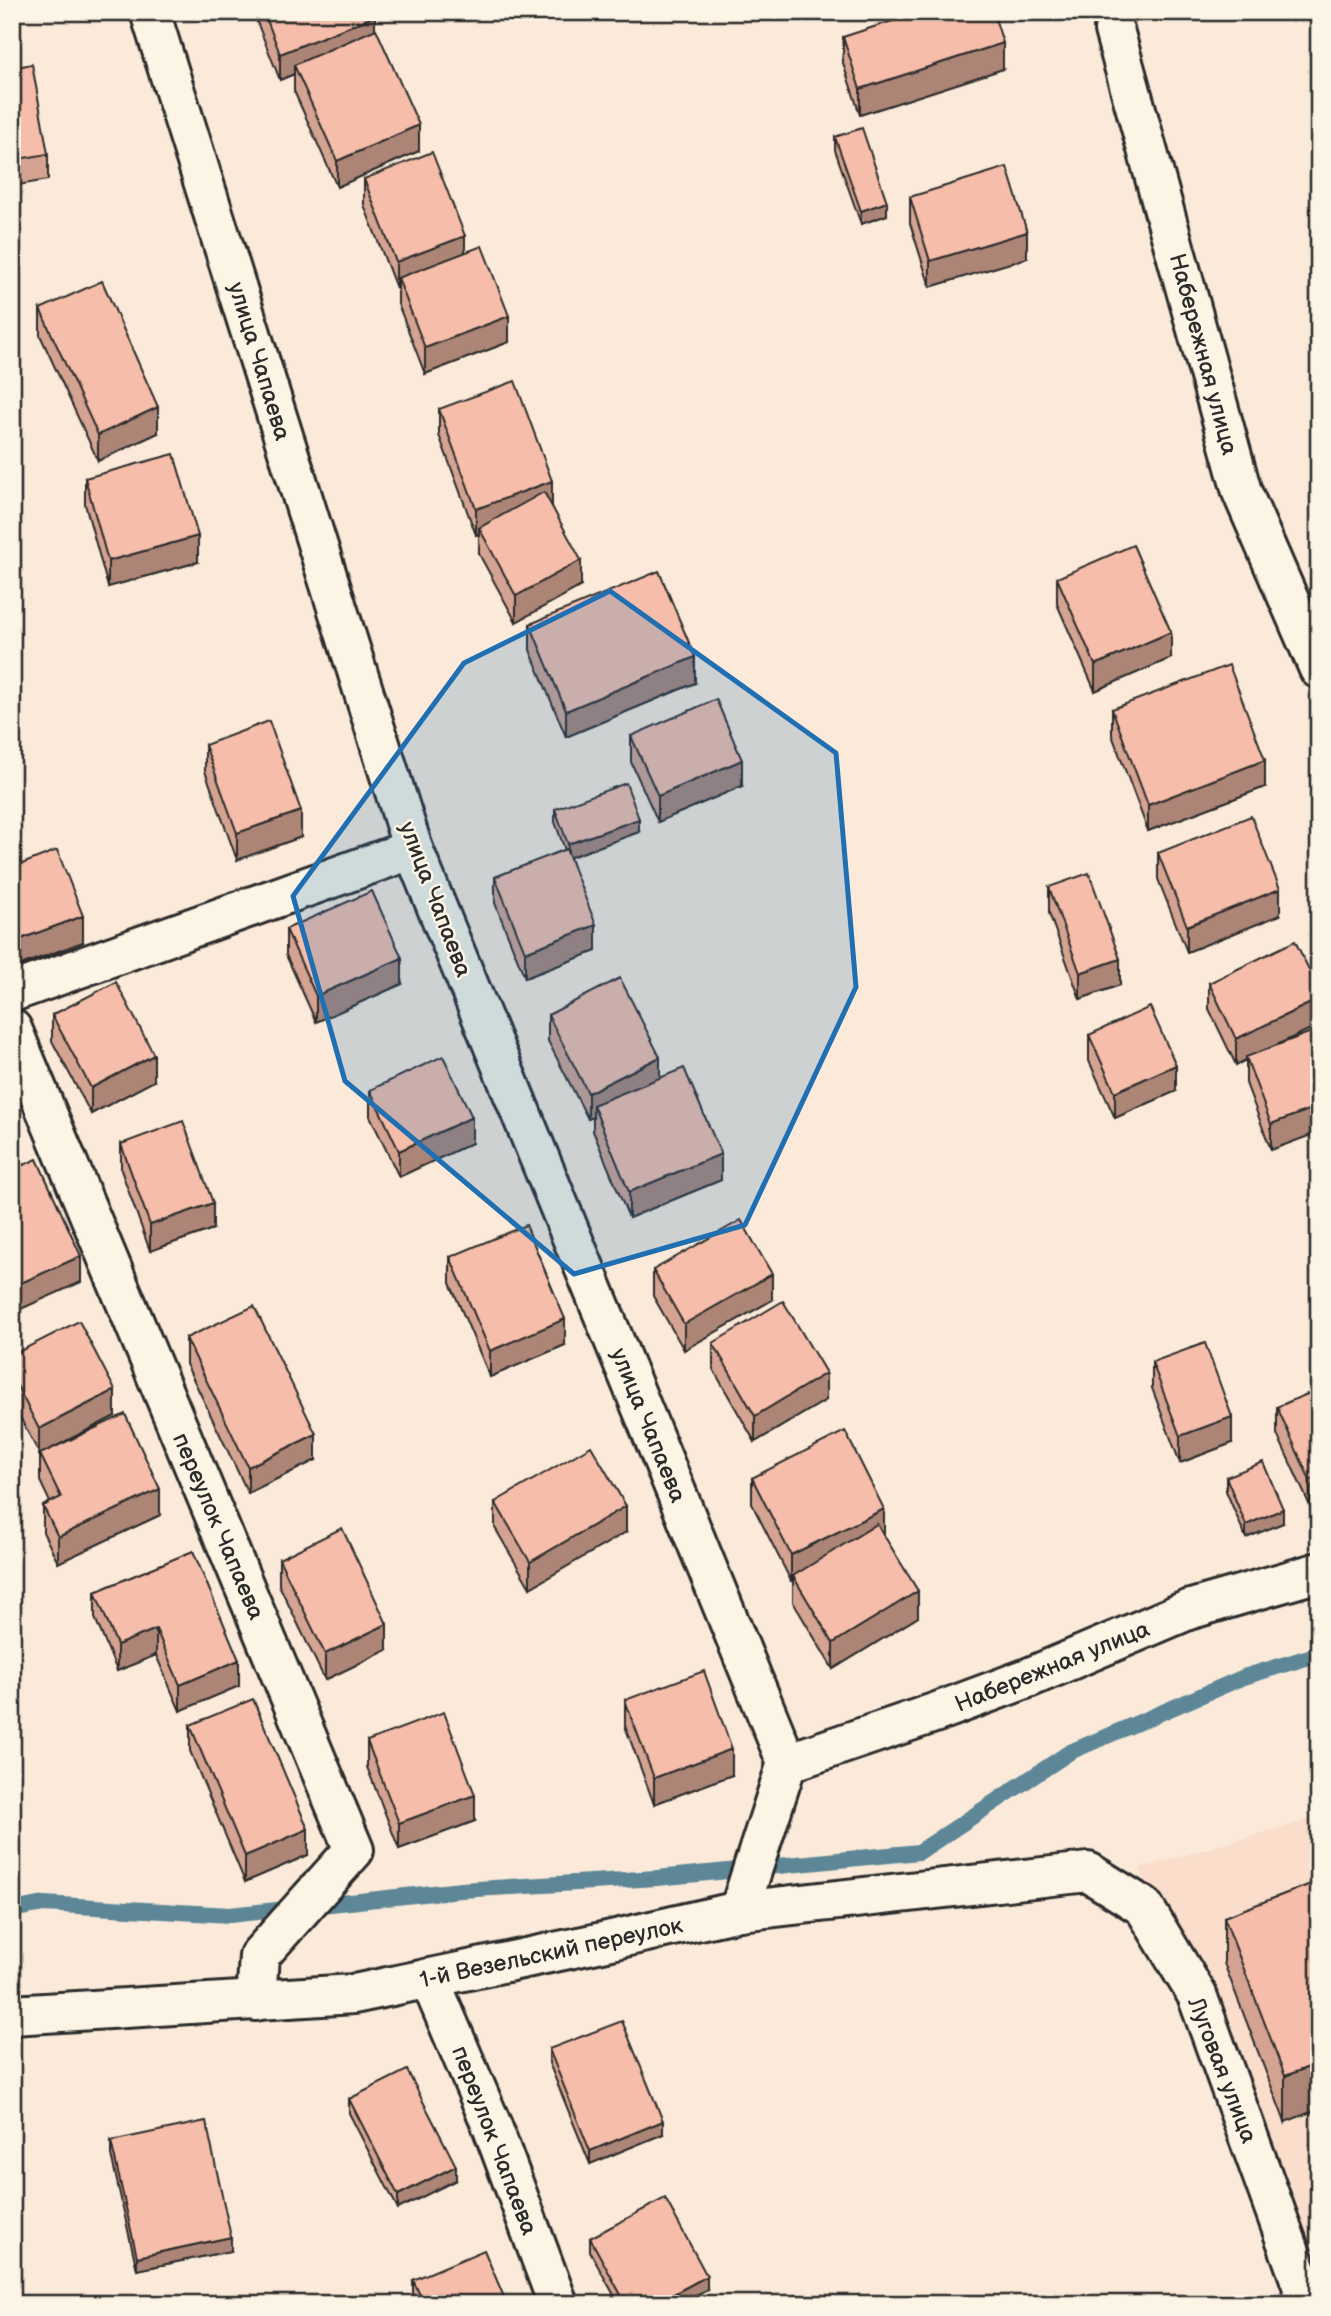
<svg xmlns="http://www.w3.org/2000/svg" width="1331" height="2316" font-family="'Balsamiq Sans',sans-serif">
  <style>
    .built { fill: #faddcb }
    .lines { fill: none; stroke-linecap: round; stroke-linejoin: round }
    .stream { stroke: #5d8797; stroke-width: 16 }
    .minor-casing { stroke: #2b2b2b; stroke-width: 44 }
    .minor { stroke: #fcf5e5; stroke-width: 38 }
    .wall { fill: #d4a392; stroke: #2b2b2b; stroke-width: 2 }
    .shaded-wall { fill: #ac8577; stroke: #2b2b2b; stroke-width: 2 }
    .building { fill: #f6beaa; stroke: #2b2b2b; stroke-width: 2 }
    .marked { fill: #1f6fb2; fill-opacity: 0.2; stroke: #1f6fb2; stroke-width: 5; stroke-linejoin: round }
    .labels { text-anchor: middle; stroke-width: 5; stroke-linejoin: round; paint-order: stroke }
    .street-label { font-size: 23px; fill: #2b2b2b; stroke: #fcf5e5 }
  </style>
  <rect width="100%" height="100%" fill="#fbead9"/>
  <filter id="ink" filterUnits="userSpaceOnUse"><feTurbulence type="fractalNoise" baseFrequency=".0143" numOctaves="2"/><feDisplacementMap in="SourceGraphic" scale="14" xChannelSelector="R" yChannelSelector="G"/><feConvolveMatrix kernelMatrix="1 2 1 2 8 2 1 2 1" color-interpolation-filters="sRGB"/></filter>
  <g filter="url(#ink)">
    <path class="built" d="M 1319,1817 L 1319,2304 L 1288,2304 L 1140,1868 Z"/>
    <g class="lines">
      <path class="stream" d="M 12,1910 L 44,1904 L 230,1915 L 461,1890 L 657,1878 L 919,1852 L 1070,1752 L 1244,1677 L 1319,1654"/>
      <defs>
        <g id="minor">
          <path d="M 150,12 L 413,849 L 787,1763"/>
          <path d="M 1114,30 L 1242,492 L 1319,669"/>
          <path d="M 12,992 L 413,849"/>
          <path d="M 12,1029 L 354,1850 L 259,1956 L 256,2001"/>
          <path d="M 787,1763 L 937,1712 L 1028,1678 L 1188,1610 L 1319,1572"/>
          <path d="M 739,1911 L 787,1763"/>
          <path d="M 429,1978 L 492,2126 L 558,2304"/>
          <path d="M 12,2015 L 354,1994 L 607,1941 L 739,1911 L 1088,1872 L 1144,1907 L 1197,1995 L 1309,2304"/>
        </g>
      </defs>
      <use href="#minor" class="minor-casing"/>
      <use href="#minor" class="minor"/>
    </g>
    <g class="wall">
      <path d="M 253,12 L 373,12 L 375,29 L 419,151 L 337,187 L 294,91 L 294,74 L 280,80 Z"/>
      <path d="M 843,37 L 1003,69 L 860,115 L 843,63 Z"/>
      <path d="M 12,68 L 48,154 L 48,180 L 12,186 Z"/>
      <path d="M 835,137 L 887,215 L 861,224 L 835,150 Z"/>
      <path d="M 364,179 L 465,253 L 509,342 L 425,374 L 398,304 L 398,287 L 396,288 L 364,205 Z"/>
      <path d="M 910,197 L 1027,258 L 930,287 L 910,223 Z"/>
      <path d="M 40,309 L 158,433 L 98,461 L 40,335 Z"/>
      <path d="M 439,409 L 552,506 L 581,586 L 516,622 L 479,554 L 479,534 L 476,535 L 439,435 Z"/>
      <path d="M 85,478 L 198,562 L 108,587 L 85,504 Z"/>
      <path d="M 1057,578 L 1171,658 L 1095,691 L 1057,604 Z"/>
      <path d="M 530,624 L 695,683 L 566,737 L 530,650 Z"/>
      <path d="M 1112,709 L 1265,787 L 1148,831 L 1112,735 Z"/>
      <path d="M 631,736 L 742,786 L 658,822 L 631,762 Z"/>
      <path d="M 205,745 L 301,837 L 237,860 L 205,771 Z"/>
      <path d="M 555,809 L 639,832 L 570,857 L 596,951 L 525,978 L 495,903 L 495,877 L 565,850 L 555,822 Z"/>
      <path d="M 1158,853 L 1280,915 L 1187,952 L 1158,879 Z"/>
      <path d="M 12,868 L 83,942 L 18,966 L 12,952 Z"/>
      <path d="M 1049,887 L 1120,985 L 1080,999 L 1049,913 Z"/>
      <path d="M 286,929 L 402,984 L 316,1022 L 286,955 Z"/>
      <path d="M 1209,983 L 1278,1045 L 1271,1150 L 1246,1083 L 1246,1060 L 1236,1065 L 1209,1009 Z"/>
      <path d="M 52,1015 L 154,1081 L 91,1114 L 52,1041 Z"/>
      <path d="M 548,1015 L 660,1078 L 721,1180 L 629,1218 L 593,1131 L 593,1117 L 588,1119 L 548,1041 Z"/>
      <path d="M 1089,1035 L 1176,1091 L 1115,1118 L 1089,1061 Z"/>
      <path d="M 370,1090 L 472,1143 L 399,1177 L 370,1116 Z"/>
      <path d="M 121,1144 L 213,1229 L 150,1251 L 121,1170 Z"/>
      <path d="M 450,1257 L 565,1345 L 490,1377 L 450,1283 Z"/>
      <path d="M 653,1270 L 772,1300 L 684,1350 L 653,1296 Z"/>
      <path d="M 186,1338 L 316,1460 L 248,1493 L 186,1364 Z"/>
      <path d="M 713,1343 L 826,1400 L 755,1442 L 713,1369 Z"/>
      <path d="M 12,1355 L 115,1416 L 55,1447 L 160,1515 L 58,1563 L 43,1532 L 43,1506 L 50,1502 L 40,1481 L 40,1455 L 12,1402 Z"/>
      <path d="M 1152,1362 L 1232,1443 L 1180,1463 L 1152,1388 Z"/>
      <path d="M 1319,1389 L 1319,1502 L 1310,1506 L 1277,1434 L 1277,1407 Z"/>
      <path d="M 1226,1477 L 1283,1523 L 1246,1538 L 1226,1491 Z"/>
      <path d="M 752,1478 L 884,1535 L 918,1617 L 833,1669 L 793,1602 L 793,1580 L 791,1581 L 752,1504 Z"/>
      <path d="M 495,1502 L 626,1532 L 530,1588 L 495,1528 Z"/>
      <path d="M 193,1551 L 239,1686 L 180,1711 L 156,1655 L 117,1671 L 95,1618 L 95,1592 Z"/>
      <path d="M 279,1559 L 387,1650 L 325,1680 L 279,1585 Z"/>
      <path d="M 625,1700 L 732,1775 L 654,1804 L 625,1726 Z"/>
      <path d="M 190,1725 L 308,1855 L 245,1882 L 190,1751 Z"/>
      <path d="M 367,1741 L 475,1821 L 399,1849 L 367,1767 Z"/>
      <path d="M 1319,1881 L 1285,2122 L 1224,1963 L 1224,1917 Z"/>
      <path d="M 549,2049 L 663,2134 L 590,2164 L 549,2063 Z"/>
      <path d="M 349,2099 L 456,2180 L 398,2209 L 349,2113 Z"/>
      <path d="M 111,2141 L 231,2251 L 137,2270 L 111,2155 Z"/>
      <path d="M 590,2238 L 707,2289 L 680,2304 L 619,2304 L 590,2252 Z"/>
      <path d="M 413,2280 L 507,2304 L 418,2304 L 413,2294 Z"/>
    </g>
    <g class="shaded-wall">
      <path d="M 375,16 L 375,42 L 294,65 L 294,74 L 280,80 L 280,54 Z"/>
      <path d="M 1003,43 L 1003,69 L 860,115 L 860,89 Z"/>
      <path d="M 419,125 L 419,151 L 337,187 L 337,161 Z"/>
      <path d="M 887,202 L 887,215 L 861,224 L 861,211 Z"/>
      <path d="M 1027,232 L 1027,258 L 930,287 L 930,261 Z"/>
      <path d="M 465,236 L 465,262 L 398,278 L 398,287 L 396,288 L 396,262 Z"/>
      <path d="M 509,316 L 509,342 L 425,374 L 425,348 Z"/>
      <path d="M 158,407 L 158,433 L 98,461 L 98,435 Z"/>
      <path d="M 552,481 L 552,508 L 479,528 L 479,534 L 476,535 L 476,509 Z"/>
      <path d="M 198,536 L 198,562 L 108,587 L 108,561 Z"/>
      <path d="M 581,560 L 581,586 L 516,622 L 516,596 Z"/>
      <path d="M 1171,632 L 1171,658 L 1095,691 L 1095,665 Z"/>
      <path d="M 695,657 L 695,683 L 566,737 L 566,711 Z"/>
      <path d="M 742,760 L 742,786 L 658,822 L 658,796 Z"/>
      <path d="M 1265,760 L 1265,787 L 1148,831 L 1148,805 Z"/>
      <path d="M 301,811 L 301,837 L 237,860 L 237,833 Z"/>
      <path d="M 639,819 L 639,832 L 568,858 L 568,844 Z"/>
      <path d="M 1280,889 L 1280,915 L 1187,952 L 1187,926 Z"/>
      <path d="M 83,916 L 83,942 L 18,966 L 18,940 Z"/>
      <path d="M 596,925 L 596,951 L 525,978 L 525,952 Z"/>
      <path d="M 402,958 L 402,984 L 316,1022 L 316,996 Z"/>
      <path d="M 1120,959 L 1120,985 L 1080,999 L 1080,973 Z"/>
      <path d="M 1319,999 L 1319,1025 L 1247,1059 L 1246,1057 L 1246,1060 L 1236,1065 L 1236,1039 Z"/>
      <path d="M 154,1055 L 154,1081 L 91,1114 L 91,1088 Z"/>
      <path d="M 660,1057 L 660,1083 L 593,1105 L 593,1117 L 588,1119 L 588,1093 Z"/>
      <path d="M 1176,1065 L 1176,1091 L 1115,1118 L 1115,1092 Z"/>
      <path d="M 1319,1106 L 1319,1132 L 1271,1150 L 1271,1124 Z"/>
      <path d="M 472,1117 L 472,1143 L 399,1177 L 399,1151 Z"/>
      <path d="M 721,1154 L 721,1180 L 629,1218 L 629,1192 Z"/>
      <path d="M 213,1203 L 213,1229 L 150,1251 L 150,1225 Z"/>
      <path d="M 81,1256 L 81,1282 L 12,1313 L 12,1287 Z"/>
      <path d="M 772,1274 L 772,1300 L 684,1350 L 684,1324 Z"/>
      <path d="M 565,1319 L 565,1345 L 490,1377 L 490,1351 Z"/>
      <path d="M 826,1373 L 826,1400 L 755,1442 L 755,1416 Z"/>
      <path d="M 115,1390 L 115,1416 L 39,1455 L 39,1429 Z"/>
      <path d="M 1232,1417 L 1232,1443 L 1180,1463 L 1180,1436 Z"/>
      <path d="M 316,1434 L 316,1460 L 248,1493 L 248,1467 Z"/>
      <path d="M 1319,1476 L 1319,1502 L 1310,1506 L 1310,1480 Z"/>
      <path d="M 160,1489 L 160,1515 L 58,1563 L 58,1537 Z"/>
      <path d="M 626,1506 L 626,1532 L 530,1588 L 530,1562 Z"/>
      <path d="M 884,1509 L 884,1535 L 793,1576 L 793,1580 L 791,1581 L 791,1555 Z"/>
      <path d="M 1283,1509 L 1283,1523 L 1246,1538 L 1246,1525 Z"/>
      <path d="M 918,1591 L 918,1617 L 833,1669 L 833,1643 Z"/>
      <path d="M 387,1624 L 387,1650 L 325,1680 L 325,1654 Z"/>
      <path d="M 156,1629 L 156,1655 L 117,1671 L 117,1645 Z"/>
      <path d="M 239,1660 L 239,1686 L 180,1711 L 180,1685 Z"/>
      <path d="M 732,1749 L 732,1775 L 654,1804 L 654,1778 Z"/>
      <path d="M 475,1795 L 475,1821 L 399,1849 L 399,1823 Z"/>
      <path d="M 308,1829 L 308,1855 L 245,1882 L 245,1856 Z"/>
      <path d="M 1319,2063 L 1319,2109 L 1285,2122 L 1285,2076 Z"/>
      <path d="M 663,2121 L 663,2134 L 590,2164 L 590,2151 Z"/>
      <path d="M 456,2166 L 456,2180 L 398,2209 L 398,2195 Z"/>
      <path d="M 231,2237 L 231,2251 L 137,2270 L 137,2257 Z"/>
      <path d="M 707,2276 L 707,2289 L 680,2304 L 655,2304 Z"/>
    </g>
    <g class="building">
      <path d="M 264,12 L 373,12 L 375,16 L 280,54 Z"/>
      <path d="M 920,12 L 993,12 L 1003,43 L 860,89 L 843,37 Z"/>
      <path d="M 376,29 L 419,125 L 337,161 L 294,65 Z"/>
      <path d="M 32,64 L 48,154 L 12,160 L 12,68 Z"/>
      <path d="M 862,128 L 887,202 L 861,211 L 835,137 Z"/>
      <path d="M 432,152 L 465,236 L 396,262 L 364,179 Z"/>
      <path d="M 1007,167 L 1027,232 L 930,261 L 910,197 Z"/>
      <path d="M 482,246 L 509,316 L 425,348 L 398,278 Z"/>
      <path d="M 102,281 L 158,407 L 98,435 L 40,309 Z"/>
      <path d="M 515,381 L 552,481 L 476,509 L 439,409 Z"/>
      <path d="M 174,454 L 198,536 L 108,561 L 85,478 Z"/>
      <path d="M 544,492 L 581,560 L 516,596 L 479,528 Z"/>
      <path d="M 1133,545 L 1171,632 L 1095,665 L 1057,578 Z"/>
      <path d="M 659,571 L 695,657 L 566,711 L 530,624 Z"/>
      <path d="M 1229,665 L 1265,760 L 1148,805 L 1112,709 Z"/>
      <path d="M 716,699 L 742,760 L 658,796 L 631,736 Z"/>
      <path d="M 269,721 L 301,811 L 237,833 L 205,745 Z"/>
      <path d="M 626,783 L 639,819 L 568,844 L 555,809 Z"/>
      <path d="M 1251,816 L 1280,889 L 1187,926 L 1158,853 Z"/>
      <path d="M 566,849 L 596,925 L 525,952 L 495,877 Z"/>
      <path d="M 57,850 L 83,916 L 18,940 L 12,925 L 12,868 Z"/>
      <path d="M 1089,873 L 1120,959 L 1080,973 L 1049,887 Z"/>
      <path d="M 372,891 L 402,958 L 316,996 L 286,929 Z"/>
      <path d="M 1295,941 L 1319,990 L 1319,999 L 1236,1039 L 1209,983 Z"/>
      <path d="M 620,978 L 660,1057 L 588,1093 L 548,1015 Z"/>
      <path d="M 116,982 L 154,1055 L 91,1088 L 52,1015 Z"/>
      <path d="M 1150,1007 L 1176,1065 L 1115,1092 L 1089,1035 Z"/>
      <path d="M 1319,1029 L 1319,1106 L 1271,1124 L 1246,1057 Z"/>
      <path d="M 443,1056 L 472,1117 L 399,1151 L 370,1090 Z"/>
      <path d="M 684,1068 L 721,1154 L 629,1192 L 593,1105 Z"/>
      <path d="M 183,1121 L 213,1203 L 150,1225 L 121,1144 Z"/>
      <path d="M 37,1159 L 81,1256 L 12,1287 L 12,1170 Z"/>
      <path d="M 741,1220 L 772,1274 L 684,1324 L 653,1270 Z"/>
      <path d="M 526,1225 L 565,1319 L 490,1351 L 450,1257 Z"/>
      <path d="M 783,1301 L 826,1373 L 755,1416 L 713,1343 Z"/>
      <path d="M 254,1306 L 316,1434 L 248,1467 L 186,1338 Z"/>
      <path d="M 79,1321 L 115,1390 L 39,1429 L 12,1376 L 12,1355 Z"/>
      <path d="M 1205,1343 L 1232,1417 L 1180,1436 L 1152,1362 Z"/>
      <path d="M 1319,1389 L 1319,1476 L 1310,1480 L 1277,1407 Z"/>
      <path d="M 125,1414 L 160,1489 L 58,1537 L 43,1506 L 61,1497 L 40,1454 Z"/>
      <path d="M 845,1431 L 884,1509 L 791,1555 L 752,1478 Z"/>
      <path d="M 591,1446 L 626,1506 L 530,1562 L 495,1502 Z"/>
      <path d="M 1263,1462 L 1283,1509 L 1246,1525 L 1226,1477 Z"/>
      <path d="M 877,1524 L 918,1591 L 833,1643 L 793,1576 Z"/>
      <path d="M 342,1528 L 387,1624 L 325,1654 L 279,1559 Z"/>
      <path d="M 193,1551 L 239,1660 L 180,1685 L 156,1629 L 117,1645 L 95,1592 Z"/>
      <path d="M 704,1671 L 732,1749 L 654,1778 L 625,1700 Z"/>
      <path d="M 253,1699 L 308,1829 L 245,1856 L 190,1725 Z"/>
      <path d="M 444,1712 L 475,1795 L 399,1823 L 367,1741 Z"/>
      <path d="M 1319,1881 L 1319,2063 L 1285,2076 L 1224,1917 Z"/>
      <path d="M 622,2021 L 663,2121 L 590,2151 L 549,2049 Z"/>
      <path d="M 407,2070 L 456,2166 L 398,2195 L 349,2099 Z"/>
      <path d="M 206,2121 L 231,2237 L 137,2257 L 111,2141 Z"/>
      <path d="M 665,2198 L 707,2276 L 655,2304 L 626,2304 L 590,2238 Z"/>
      <path d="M 484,2250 L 507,2304 L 424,2304 L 413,2280 Z"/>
      <path d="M 720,2297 L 722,2304 L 700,2304 Z"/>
    </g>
  </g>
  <path class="marked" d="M 610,591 L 836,753 L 856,987 L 745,1225 L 574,1274 L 345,1081 L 293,896 L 464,663 Z"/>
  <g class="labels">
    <g class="street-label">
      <text transform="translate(1204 354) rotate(75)" y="8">Набережная улица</text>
      <text transform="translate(260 361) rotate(73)" y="8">улица Чапаева</text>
      <text transform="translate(436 899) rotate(69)" y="8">улица Чапаева</text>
      <text transform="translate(649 1425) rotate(68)" y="8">улица Чапаева</text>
      <text transform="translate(219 1526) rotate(67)" y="8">переулок Чапаева</text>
      <text transform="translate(1052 1666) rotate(-22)" y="8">Набережная улица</text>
      <text transform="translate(551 1952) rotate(-12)" y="8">1-й Везельский переулок</text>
      <text transform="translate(1223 2070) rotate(69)" y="8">Луговая улица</text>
      <text transform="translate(495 2140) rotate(69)" y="8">переулок Чапаева</text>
    </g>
  </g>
  <rect width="1331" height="2316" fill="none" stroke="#fcf5e5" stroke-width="42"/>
  <rect x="21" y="21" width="1289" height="2274" fill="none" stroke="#2b2b2b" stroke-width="2.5" filter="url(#ink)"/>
</svg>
